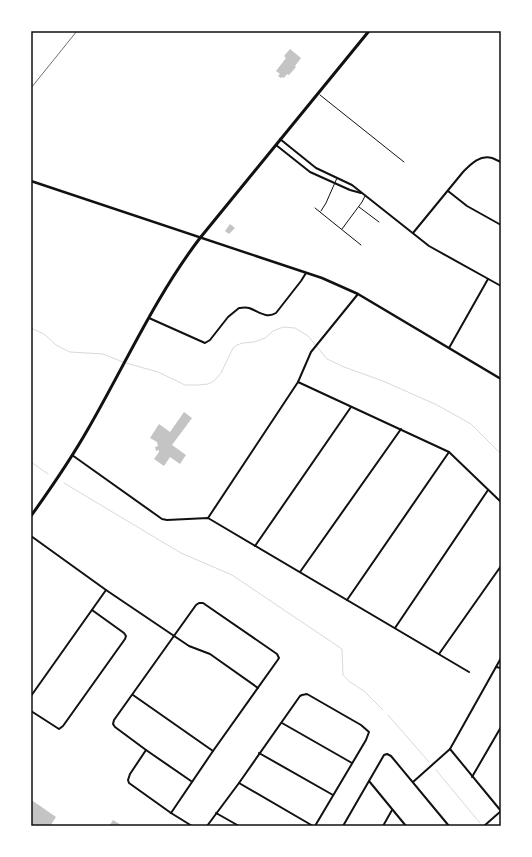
<svg xmlns="http://www.w3.org/2000/svg" width="532" height="857" font-family="Inter,sans-serif">
  <style>
    .lines { fill: none; stroke-linecap: round; stroke-linejoin: round }
    .stream { stroke: #d9d9d9; stroke-width: 1 }
    .building { fill: #c4c4c4 }
    .service { stroke: #111; stroke-width: 1 }
    .minor { stroke: #111; stroke-width: 2 }
    .tertiary { stroke: #111; stroke-width: 2.5 }
    .primary { stroke: #111; stroke-width: 3 }
    .rail { stroke: #707070; stroke-width: 1 }
    .neatline { fill: none; stroke: #111; stroke-width: 1.5 }
  </style>
  <rect width="100%" height="100%" fill="#fff"/>
  <g class="lines">
    <g class="stream">
      <path d="M 31,328 L 44,334 L 56,345 L 70,352 L 103,354 L 123,362"/>
      <path d="M 126,363 L 158,372 L 185,385 L 198,385 L 208,384 L 214,381 L 221,373 L 233,348 L 237,345 L 243,343 L 254,342 L 265,338 L 273,331 L 283,327 L 295,328 L 308,336 L 327,359 L 344,367 L 383,381 L 437,405 L 471,424 L 501,454"/>
      <path d="M 31,462 L 48,474"/>
      <path d="M 64,483 L 181,553 L 232,575 L 342,649 L 343,675 L 350,682 L 364,691 L 383,710"/>
      <path d="M 388,715 L 429,762"/>
      <path d="M 436,770 L 480,823"/>
    </g>
  </g>
  <g class="building">
    <path d="M 290,49 L 301,58 L 295,66 L 296,67 L 289,75 L 287,74 L 284,78 L 283,77 L 281,78 L 278,76 L 280,74 L 276,71 L 286,58 L 284,56 Z"/>
    <path d="M 230,224 L 235,228 L 229,234 L 225,231 Z"/>
    <path d="M 184,412 L 192,418 L 172,445 L 186,455 L 180,464 L 170,457 L 164,466 L 154,459 L 159,452 L 159,450 L 156,451 L 155,447 L 158,446 L 157,442 L 150,438 L 159,424 L 170,432 Z"/>
    <path d="M 33,801 L 56,817 L 50,826 L 31,826 L 31,803 Z"/>
    <path d="M 113,820 L 123,826 L 109,826 Z"/>
  </g>
  <g class="lines">
    <g class="service">
      <path d="M 320,95 L 404,162"/>
      <path d="M 359,207 L 379,222"/>
      <path d="M 315,208 L 361,245"/>
      <path d="M 321,211 L 326,203 L 337,178"/>
      <path d="M 342,229 L 362,202 L 365,196"/>
    </g>
    <g class="minor">
      <path d="M 280,139 L 316,168 L 352,185 L 429,246 L 501,286"/>
      <path d="M 276,145 L 310,172 L 350,190 L 361,193"/>
      <path d="M 448,191 L 467,206 L 501,225"/>
      <path d="M 413,233 L 463,172 C 470,165 480,154 492,158 C 495,159 498,161 501,162"/>
      <path d="M 149,318 L 205,343 L 210,340 L 228,317 L 239,308 C 242,308 245,307 249,308 C 258,311 266,319 276,313 L 301,281 L 306,273"/>
      <path d="M 449,348 L 488,279"/>
      <path d="M 298,382 L 449,452 L 501,502"/>
      <path d="M 72,455 L 162,519 L 167,520 L 208,518 L 469,672"/>
      <path d="M 208,518 L 298,382 L 311,352 L 358,294"/>
      <path d="M 31,536 L 106,590 L 189,646 L 210,654 L 258,688"/>
      <path d="M 255,546 L 351,407"/>
      <path d="M 300,572 L 401,429"/>
      <path d="M 347,600 L 449,452"/>
      <path d="M 395,628 L 488,490"/>
      <path d="M 439,654 L 501,566"/>
      <path d="M 496,667 L 501,668"/>
      <path d="M 133,695 L 213,751"/>
      <path d="M 31,696 L 106,590"/>
      <path d="M 31,711 L 59,729 L 63,726 L 125,639 L 126,636 L 124,633 L 92,610"/>
      <path d="M 282,723 L 352,763"/>
      <path d="M 450,749 L 501,811"/>
      <path d="M 146,750 L 130,774 L 128,780 L 129,783 L 171,813 L 192,826"/>
      <path d="M 259,753 L 333,795"/>
      <path d="M 472,777 L 501,727"/>
      <path d="M 369,781 L 406,826"/>
      <path d="M 413,782 L 450,749 L 501,658"/>
      <path d="M 239,783 L 313,826"/>
      <path d="M 171,813 L 213,751 L 277,661 L 279,658 L 277,654 L 203,603 L 199,603 L 196,605 L 114,720 L 113,724 L 115,727 L 146,750 L 191,781"/>
      <path d="M 216,813 L 239,826"/>
      <path d="M 207,826 L 239,783 L 300,696 L 302,695 L 307,694 L 361,725 L 369,732 L 366,740 L 315,826"/>
      <path d="M 343,826 L 384,755 L 387,754 L 391,756 L 449,826"/>
      <path d="M 383,826 L 392,810"/>
      <path d="M 484,826 L 501,811"/>
    </g>
    <path class="tertiary" d="M 31,181 L 322,278 L 358,294 L 501,379"/>
    <path class="primary" d="M 31,516 C 51,488 71,459 88,429 C 125,365 155,297 200,238 L 369,31"/>
    <path class="rail" d="M 31,88 L 77,31"/>
  </g>
  <rect width="532" height="857" fill="none" stroke="#ffffff" stroke-width="64"/>
  <rect x="32" y="32" width="468" height="793" class="neatline"/>
</svg>
